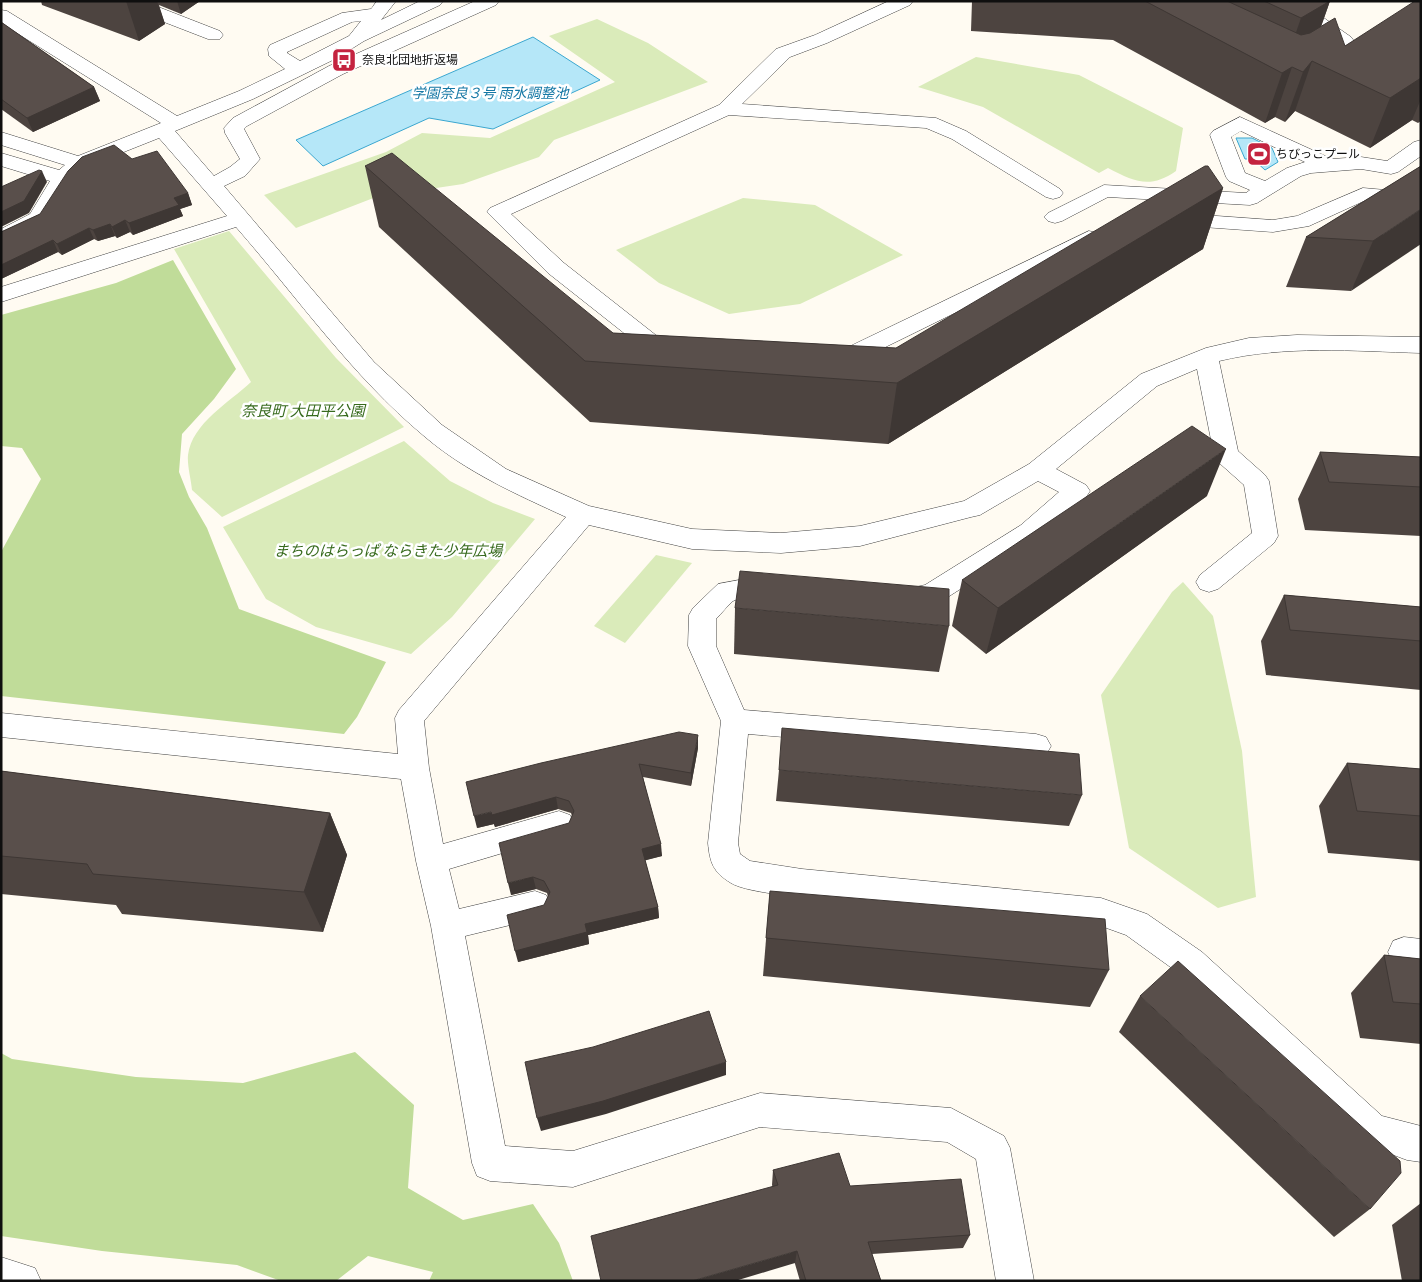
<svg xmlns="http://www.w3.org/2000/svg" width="1422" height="1282" font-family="Merriweather,'Noto Sans JP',serif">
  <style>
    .green { fill: #daebba }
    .forest { fill: #c0dc99 }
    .water { fill: #b5e7f8; stroke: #3ba7d0 }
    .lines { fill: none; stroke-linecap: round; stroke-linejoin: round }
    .minor-casing { stroke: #424242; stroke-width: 1 }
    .minor { fill: #fff; fill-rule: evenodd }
    .wall { fill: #4d4440 }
    .shaded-wall { fill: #3e3734 }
    .building { fill: #594f4b; stroke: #3e3734 }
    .labels { text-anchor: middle; stroke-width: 5; stroke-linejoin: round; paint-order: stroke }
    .far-poi-label { font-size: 12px; fill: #0f0f0f; stroke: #fff; text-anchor: start }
    .far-water-label { font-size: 14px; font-style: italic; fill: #1578a5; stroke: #fff }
    .park-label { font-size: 15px; font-style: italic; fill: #376a1d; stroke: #fff }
  </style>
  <rect width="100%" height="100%" fill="#fffbf2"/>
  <g class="green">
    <path d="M 597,19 L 648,43 L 708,82 L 554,140 L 539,157 L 463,184 L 376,197 L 296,228 L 264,195 L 386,152 L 422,133 L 490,138 L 615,82 L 549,36 Z"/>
    <path d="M 976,57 L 1079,75 L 1183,128 L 1176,171 C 1150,189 1135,182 1108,168 L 1099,173 L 983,107 L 918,87 Z"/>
    <path d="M 743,198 L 815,205 L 903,255 L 800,304 L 729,314 L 659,283 L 616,250 Z"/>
    <path d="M 229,231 L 336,358 L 404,427 L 222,517 L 192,490 C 191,479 187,465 188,455 C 192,423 230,402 251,382 L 174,249 Z"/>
    <path d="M 404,441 L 450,481 L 493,503 L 535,519 L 452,617 L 411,654 L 316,627 L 266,599 L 223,527 Z"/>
    <path d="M 656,555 L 692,563 L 625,643 L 594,626 Z"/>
    <path d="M 1183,582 L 1213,616 L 1242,751 L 1256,897 L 1218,908 L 1129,848 L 1101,695 L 1172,592 Z"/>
  </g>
  <g class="forest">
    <path d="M 173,260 L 236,369 L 214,399 L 182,434 L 179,472 L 189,497 L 207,528 L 239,609 L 386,662 L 357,717 L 344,734 L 1,696 L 1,552 L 41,479 L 22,448 L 1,446 L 1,315 L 116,283 Z"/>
    <path d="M 355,1052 L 414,1105 L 408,1188 L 463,1220 L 533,1204 L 559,1243 L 573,1281 L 429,1281 L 433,1272 L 368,1256 L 336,1281 L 281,1281 L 237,1265 L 102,1251 L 1,1236 L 1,1053 L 12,1059 L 136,1077 L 243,1083 Z"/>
  </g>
  <g class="water">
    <path d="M 533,37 L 600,80 L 493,129 L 429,118 L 323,166 L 296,140 Z"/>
    <path d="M 1236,138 L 1252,138 L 1272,148 L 1278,162 L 1265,170 L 1253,159 L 1245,159 Z"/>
  </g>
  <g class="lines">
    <defs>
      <g id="minor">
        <path d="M 117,1 L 143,1 L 220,31 L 223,35 L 220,39 L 208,39 L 120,5 Z"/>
        <path d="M 377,1 L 396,1 L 381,20 L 420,1 L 443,1 L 440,5 L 364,41 L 337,58 L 253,99 L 175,131 L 214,176 L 230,167 L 240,159 L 225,133 L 224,128 L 233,118 L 329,66 L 475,1 L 499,1 L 496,5 L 343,74 L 247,126 L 244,129 L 260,159 L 245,176 L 224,186 L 374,362 L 442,425 L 506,469 L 589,506 L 692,529 L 781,533 L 860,526 L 964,501 L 1029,464 L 1141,374 L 1206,348 L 1249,338 L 1297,335 L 1421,337 L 1421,353 C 1353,351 1285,345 1219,361 L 1238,451 L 1265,475 L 1269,481 L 1278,536 L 1274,543 L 1218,589 L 1209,592 L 1200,589 L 1196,582 L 1200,575 L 1252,533 L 1244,485 L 1217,461 L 1214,455 L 1197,369 L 1157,386 L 1056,469 L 1086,485 L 1090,491 L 1086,497 L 1039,539 L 940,602 C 927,607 912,610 898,605 L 894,598 L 898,591 L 925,585 L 1021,525 L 1059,492 L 1038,481 L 980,515 L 971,517 L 860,546 L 781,553 L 692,549 L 589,525 L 424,721 L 429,768 L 443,844 L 559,811 L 570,815 L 574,824 L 570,833 L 449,869 L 459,909 L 535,891 L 546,895 L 551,905 L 546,915 L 535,919 L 465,936 L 505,1146 L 573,1151 L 760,1093 L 951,1108 L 1004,1136 L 1010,1148 L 1034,1281 L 996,1281 L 976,1159 L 947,1142 L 760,1127 L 573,1187 L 490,1181 L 477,1176 L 472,1163 L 431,926 L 416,861 L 401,779 L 1,737 L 1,713 L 398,754 L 395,718 L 399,710 L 566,517 C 516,494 466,472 424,436 C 352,376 298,298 236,227 L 1,302 L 1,287 L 227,216 L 159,138 L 86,167 L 71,181 L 59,203 L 44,224 L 1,244 L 1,229 L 30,214 L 50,181 L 1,166 L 1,153 L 59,170 L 65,165 L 1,145 L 1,132 L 78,156 L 161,123 L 1,23 L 1,10 L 7,11 L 177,116 L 239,91 L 285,69 L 269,56 L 268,49 L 270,45 L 342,13 L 371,9 ZM 361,21 L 349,36 L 300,61 L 287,53 L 287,52 L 352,22 Z"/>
        <path d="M 889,1 L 913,1 L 910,5 L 827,43 L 790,57 L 742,104 L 936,118 L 966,131 L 1060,189 L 1063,193 L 1060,197 L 1053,199 L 1046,197 L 952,139 L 926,128 L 729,115 L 511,214 L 564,263 L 662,340 L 681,343 L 685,348 L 681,353 L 673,356 L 648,352 L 548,273 L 487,212 L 490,208 L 719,105 L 776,49 L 815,35 Z"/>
        <path d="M 1296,1 L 1314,1 L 1321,16 L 1351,37 L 1354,41 L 1351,45 L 1319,65 L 1305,65 L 1303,61 L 1305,57 L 1333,41 L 1308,23 Z"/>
        <path d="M 1240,117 L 1332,159 L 1361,157 L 1387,161 L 1414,142 L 1421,140 L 1421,156 L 1398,172 L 1391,174 L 1361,169 L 1311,173 L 1301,176 L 1257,203 L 1250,205 L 1108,197 L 1062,221 L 1055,223 L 1048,221 L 1044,217 L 1048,213 L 1104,185 L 1246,193 L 1250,190 L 1229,181 L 1226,177 L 1210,135 L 1213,131 ZM 1241,131 L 1305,162 L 1287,168 L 1265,181 L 1245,173 L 1231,137 Z"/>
        <path d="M 1363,188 L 1397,191 L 1421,199 L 1421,213 L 1393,203 L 1366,200 L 1309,226 L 1273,232 L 1175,225 L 1168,224 L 1164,219 L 1168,214 L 1175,213 L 1273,220 L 1297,216 Z"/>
        <path d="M 1089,231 L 1097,233 L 1100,238 L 1097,243 L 851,364 L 843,367 L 825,363 L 821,358 L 825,353 L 840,351 Z"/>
        <path d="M 750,578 L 784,583 L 788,590 L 784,597 C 769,602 747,593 733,601 C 727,606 722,613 716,619 L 716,646 L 744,710 L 1036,734 L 1046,737 L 1051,746 L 1046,755 L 1036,758 L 748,734 L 738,843 L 740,854 L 750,861 L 802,869 L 1101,898 L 1147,914 L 1202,952 L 1382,1116 L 1421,1126 L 1421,1162 L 1407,1160 L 1359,1142 L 1180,974 L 1126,935 L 1101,926 C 1014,918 927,909 839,901 C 815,898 749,894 731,883 C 713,872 710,863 708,843 L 721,721 L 688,646 L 689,615 L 693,608 L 718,584 Z"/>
        <path d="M 1404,937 L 1421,939 L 1421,969 L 1393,963 L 1388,952 L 1393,941 Z"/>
        <path d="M 1,1257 L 35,1268 L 41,1281 L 1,1281 Z"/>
      </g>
    </defs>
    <use href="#minor" class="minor-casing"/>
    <use href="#minor" class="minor"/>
  </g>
  <g class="wall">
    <path d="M 41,1 L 200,1 L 181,14 L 159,5 L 165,24 L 139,41 L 42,5 Z"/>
    <path d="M 972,1 L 1330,1 L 1321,27 L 1345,46 L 1421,1 L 1421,121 L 1418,123 L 1412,120 L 1370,148 L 1295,111 L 1285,122 L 1275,117 L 1265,123 L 1113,40 L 971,31 Z"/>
    <path d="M 1,22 L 94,87 L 100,101 L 33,132 L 1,109 Z"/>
    <path d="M 132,159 L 188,193 L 192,205 L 180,209 L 183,216 L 133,235 L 130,232 L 117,238 L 115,236 L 98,241 L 94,239 L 62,255 L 58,252 L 1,279 L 1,232 L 40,214 Z"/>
    <path d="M 365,166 L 613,333 L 896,348 L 1223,188 L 1203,249 L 888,444 L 590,422 L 379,227 Z"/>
    <path d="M 1421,166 L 1351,291 L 1286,287 L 1306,237 Z"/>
    <path d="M 1320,452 L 1421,457 L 1421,536 L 1305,530 L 1298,499 Z"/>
    <path d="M 1207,496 L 986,654 L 952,626 L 962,580 Z"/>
    <path d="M 1284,595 L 1421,607 L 1421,690 L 1266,675 L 1261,641 Z"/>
    <path d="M 735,608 L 949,626 L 939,672 L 734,654 Z"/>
    <path d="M 698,748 L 691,786 L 643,777 L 662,856 L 645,860 L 658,907 L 659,918 L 588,935 L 589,944 L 518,962 L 548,897 L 547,893 L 536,889 L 511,895 L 569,823 L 572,816 L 571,813 L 558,809 L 495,827 L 494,824 L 477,828 L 541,763 Z"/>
    <path d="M 1347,763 L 1421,769 L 1421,861 L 1328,853 L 1319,806 Z"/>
    <path d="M 779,770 L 1082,795 L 1069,826 L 776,801 Z"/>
    <path d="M 1,771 L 330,813 L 347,855 L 323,932 L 122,914 L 116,905 L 1,894 Z"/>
    <path d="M 770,891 L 1109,970 L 1090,1007 L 763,976 Z"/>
    <path d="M 1384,955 L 1421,959 L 1421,1044 L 1360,1038 L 1351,993 Z"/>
    <path d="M 1140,996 L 1370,1209 L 1334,1237 L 1119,1032 Z"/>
    <path d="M 773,1170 L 850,1186 L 970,1235 L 963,1248 L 872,1254 L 881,1281 L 800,1281 L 772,1185 Z"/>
    <path d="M 1421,1203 L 1421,1281 L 1402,1281 L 1392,1225 Z"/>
  </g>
  <g class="shaded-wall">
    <path d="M 126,1 L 157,1 L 165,24 L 139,41 Z"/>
    <path d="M 177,1 L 200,1 L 181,14 Z"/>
    <path d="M 1330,1 L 1312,51 L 1284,67 L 1301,18 Z"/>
    <path d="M 1312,61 L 1295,111 L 1285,122 L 1303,72 Z"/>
    <path d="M 1292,67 L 1275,117 L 1265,123 L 1282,73 Z"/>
    <path d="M 1421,78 L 1421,99 L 1412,120 L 1370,148 L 1390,98 Z"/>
    <path d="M 94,87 L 100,101 L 33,132 L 27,118 Z"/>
    <path d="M 42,171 L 47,182 L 29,213 L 1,227 L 1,212 Z"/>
    <path d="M 1223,188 L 1203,249 L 888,444 L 897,383 Z"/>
    <path d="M 188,193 L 192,205 L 180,209 L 183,216 L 133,235 L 129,223 L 174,198 Z"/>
    <path d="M 1421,209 L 1421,244 L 1351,291 L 1373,241 Z"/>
    <path d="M 125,220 L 130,232 L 117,238 L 112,227 Z"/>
    <path d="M 110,224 L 115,236 L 98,241 L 93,230 Z"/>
    <path d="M 89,228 L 94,239 L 62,255 L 57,244 Z"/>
    <path d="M 53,240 L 58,252 L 1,279 L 1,265 Z"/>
    <path d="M 1226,449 L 1207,496 L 986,654 L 998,608 Z"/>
    <path d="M 698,735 L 698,748 L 691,786 L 691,773 Z"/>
    <path d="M 556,797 L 558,809 L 495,827 L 494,824 L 477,828 L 474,816 Z"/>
    <path d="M 330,813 L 347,855 L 323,932 L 304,892 Z"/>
    <path d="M 661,844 L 662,856 L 643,861 L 642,849 Z"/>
    <path d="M 533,877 L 536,889 L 511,895 L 508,883 Z"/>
    <path d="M 658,907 L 659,918 L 588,935 L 589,944 L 518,962 L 515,951 L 585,924 Z"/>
    <path d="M 726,1062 L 726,1075 L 606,1114 L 541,1131 L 537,1118 Z"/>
    <path d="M 797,1251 L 795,1263 L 735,1281 L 692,1281 Z"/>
  </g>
  <g class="building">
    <path d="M 1145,1 L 1227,1 L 1301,35 L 1310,33 L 1335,18 L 1345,46 L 1415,1 L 1421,1 L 1421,78 L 1390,98 L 1312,61 L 1303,72 L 1292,67 L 1282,73 Z"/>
    <path d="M 1264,1 L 1330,1 L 1301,18 Z"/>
    <path d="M 1,22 L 94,87 L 27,118 L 1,99 Z"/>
    <path d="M 114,145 L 132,159 L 157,151 L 188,193 L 174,198 L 179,205 L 129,223 L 125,220 L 112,227 L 110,224 L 93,230 L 89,228 L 57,244 L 53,240 L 1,265 L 1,232 L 40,214 L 68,171 L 82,157 Z"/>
    <path d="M 392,153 L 613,333 L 896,348 L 1205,166 L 1208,166 L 1223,188 L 897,383 L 585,361 L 365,166 Z"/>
    <path d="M 1421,166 L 1421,209 L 1373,241 L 1306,237 Z"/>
    <path d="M 39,170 L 42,171 L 24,201 L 1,212 L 1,187 Z"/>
    <path d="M 1192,426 L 1226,449 L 998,608 L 962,580 Z"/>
    <path d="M 1320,452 L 1421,457 L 1421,487 L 1329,482 Z"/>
    <path d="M 740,571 L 949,589 L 949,626 L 735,608 Z"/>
    <path d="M 1284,595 L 1421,607 L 1421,641 L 1290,630 Z"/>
    <path d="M 782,728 L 1079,754 L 1082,795 L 779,770 Z"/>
    <path d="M 679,732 L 698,735 L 691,773 L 639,764 L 661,844 L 642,849 L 658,907 L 585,924 L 587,932 L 515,951 L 507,915 L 544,905 L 550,892 L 544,881 L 533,877 L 508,883 L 499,843 L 569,823 L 574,811 L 569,801 L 556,797 L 492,815 L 491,812 L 474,816 L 466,782 L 541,763 Z"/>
    <path d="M 1347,763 L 1421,769 L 1421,816 L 1357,811 Z"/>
    <path d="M 1,771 L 330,813 L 304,892 L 93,874 L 87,864 L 1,856 Z"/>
    <path d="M 770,891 L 1105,919 L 1109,970 L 766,938 Z"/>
    <path d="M 1384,955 L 1421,959 L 1421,1004 L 1393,1002 Z"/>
    <path d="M 1178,961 L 1400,1161 L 1401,1173 L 1370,1209 L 1140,996 Z"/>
    <path d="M 709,1011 L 726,1062 L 603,1101 L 537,1118 L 525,1062 L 593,1047 Z"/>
    <path d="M 839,1153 L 850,1186 L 961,1179 L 970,1235 L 868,1242 L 881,1281 L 806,1281 L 797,1251 L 692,1281 L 601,1281 L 591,1236 L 778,1185 L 773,1170 Z"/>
  </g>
  <defs>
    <symbol id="bus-square" viewBox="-11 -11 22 22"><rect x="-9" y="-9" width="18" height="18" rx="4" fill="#c4233f" stroke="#fff"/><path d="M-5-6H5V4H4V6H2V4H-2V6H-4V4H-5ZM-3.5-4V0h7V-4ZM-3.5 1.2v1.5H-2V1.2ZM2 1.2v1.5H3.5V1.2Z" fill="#fff"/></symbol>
    <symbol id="stadium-square" viewBox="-11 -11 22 22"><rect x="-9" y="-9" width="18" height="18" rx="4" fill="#c4233f" stroke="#fff"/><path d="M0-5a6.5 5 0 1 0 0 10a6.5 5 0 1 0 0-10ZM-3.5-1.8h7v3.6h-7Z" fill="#fff"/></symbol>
  </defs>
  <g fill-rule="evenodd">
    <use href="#bus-square" x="330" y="46" width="28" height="28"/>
    <use href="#stadium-square" x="1245" y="140" width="28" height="28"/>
  </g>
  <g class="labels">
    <g class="far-poi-label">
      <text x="362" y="64">奈良北団地折返場</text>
      <text x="1276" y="158">ちびっこプール</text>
    </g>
    <g class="far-water-label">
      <text x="490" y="98">学園奈良３号 雨水調整池</text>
    </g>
    <g class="park-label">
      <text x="303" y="416">奈良町 大田平公園</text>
      <text x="388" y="556">まちのはらっぱ ならきた少年広場</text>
    </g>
  </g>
  <rect width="1422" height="1282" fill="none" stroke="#0f0f0f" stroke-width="5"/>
</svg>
